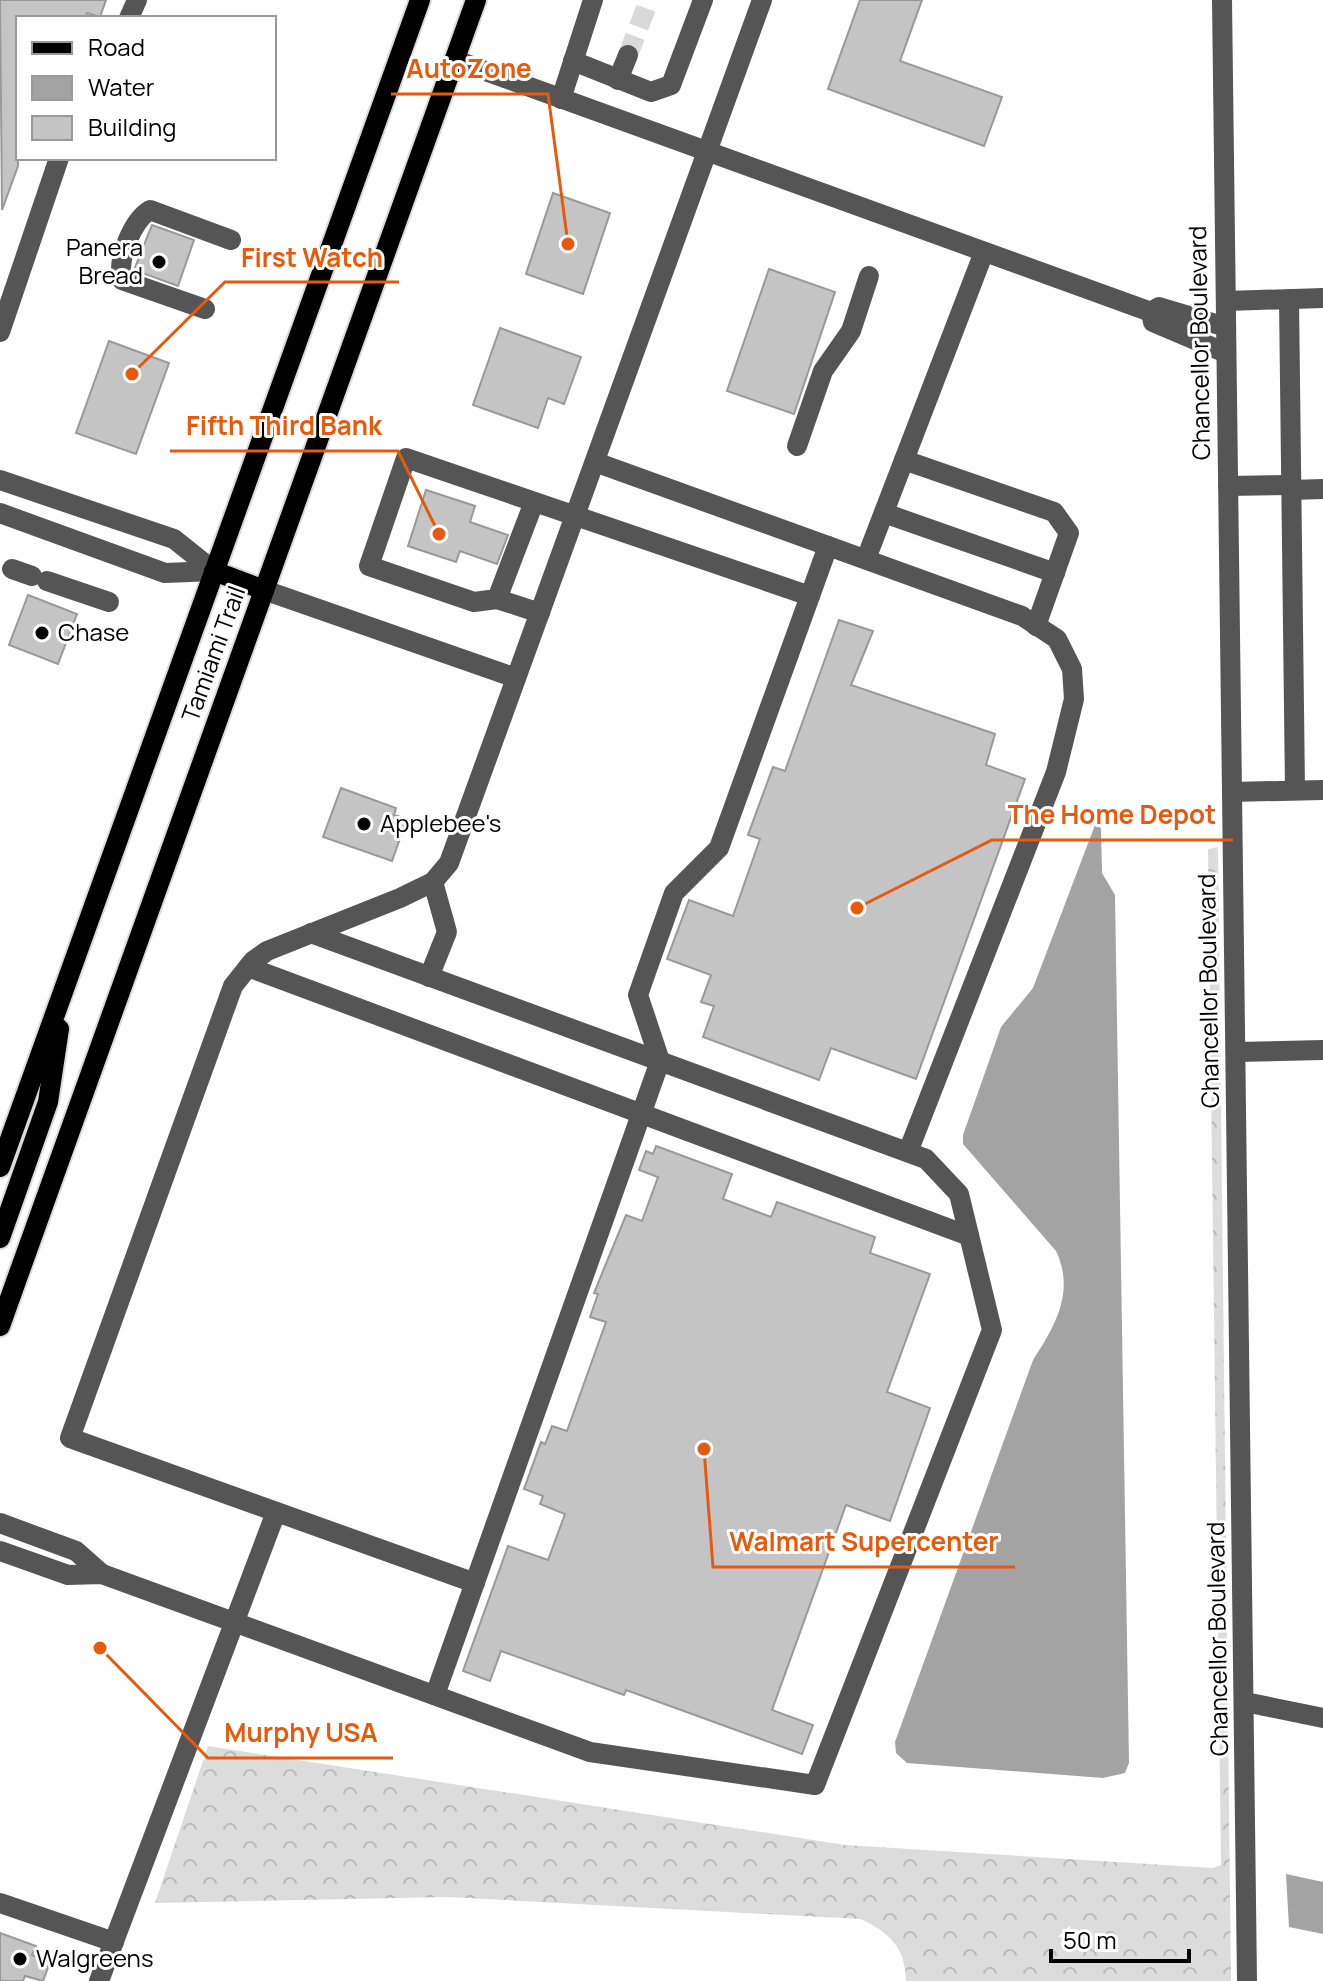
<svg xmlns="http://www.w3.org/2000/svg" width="1323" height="1981" font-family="Manrope,sans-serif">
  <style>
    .forest { fill: url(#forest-crowns) }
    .water { fill: #a3a3a3 }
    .building { fill: #c4c4c4; stroke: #999; stroke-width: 2 }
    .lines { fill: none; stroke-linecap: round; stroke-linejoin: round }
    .minor-tunnel { stroke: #d9d9d9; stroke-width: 20; stroke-dasharray: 20 10; stroke-linecap: butt }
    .major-casing { stroke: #dbdbdb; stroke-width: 24 }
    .minor { stroke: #555; stroke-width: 20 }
    .major { stroke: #000; stroke-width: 20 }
    .poi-dot { fill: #000; stroke: #fff; stroke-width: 3 }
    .labels { text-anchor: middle; stroke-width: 6; stroke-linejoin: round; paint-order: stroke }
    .poi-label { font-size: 24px; fill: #000; stroke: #fff; text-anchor: start }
    .street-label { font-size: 24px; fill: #000; stroke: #fff }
    .leader { fill: none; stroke: #e8590c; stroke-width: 3 }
    .callout-dot { fill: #e8590c; stroke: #fff; stroke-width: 3 }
    .callout-label { font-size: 26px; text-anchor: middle; font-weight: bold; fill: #e8590c; stroke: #fff; stroke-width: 6; stroke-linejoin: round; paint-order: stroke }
  </style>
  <defs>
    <pattern id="forest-crowns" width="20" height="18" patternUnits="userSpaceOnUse" patternTransform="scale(2)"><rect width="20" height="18" fill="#dcdcdc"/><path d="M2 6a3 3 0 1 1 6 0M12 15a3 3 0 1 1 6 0" fill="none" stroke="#bbb"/></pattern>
  </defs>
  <rect width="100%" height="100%" fill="#fff"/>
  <path class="forest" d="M 1218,847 L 1231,1981 L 906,1981 C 906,1949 889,1931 860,1919 L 447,1897 L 155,1903 L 208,1746 L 845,1845 L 1213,1868 L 1221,1865 L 1208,849 Z"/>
  <g class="water">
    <path d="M 1095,825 L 1101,828 L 1102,873 L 1115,895 L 1129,1763 L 1125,1773 L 1103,1778 L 907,1763 L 896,1753 L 895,1742 L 1033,1360 C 1056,1325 1075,1291 1056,1251 L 963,1144 L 963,1135 L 1001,1027 L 1033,988 Z"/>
    <path d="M 1286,1874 L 1323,1882 L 1323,1934 L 1289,1927 Z"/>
  </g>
  <g class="building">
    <path d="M 0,0 L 106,0 L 100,17 L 87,13 L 85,18 L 18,18 L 18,166 L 2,210 Z"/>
    <path d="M 860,0 L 922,0 L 900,61 L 1002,97 L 984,146 L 828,89 Z"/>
    <path d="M 553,193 L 610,213 L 583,294 L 526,274 Z"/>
    <path d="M 152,225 L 194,240 L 178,286 L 134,270 Z"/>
    <path d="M 769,269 L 835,292 L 794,414 L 727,391 Z"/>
    <path d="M 500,328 L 581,357 L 564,404 L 548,398 L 538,428 L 473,405 Z"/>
    <path d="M 109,341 L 169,363 L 136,454 L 76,433 Z"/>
    <path d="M 426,490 L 475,506 L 470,522 L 508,535 L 497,564 L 460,551 L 456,562 L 408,546 Z"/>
    <path d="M 28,595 L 77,614 L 58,664 L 9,645 Z"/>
    <path d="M 839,620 L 873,631 L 851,685 L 995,734 L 986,765 L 1025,779 L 916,1079 L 831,1048 L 819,1080 L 703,1037 L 714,1006 L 701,1002 L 711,975 L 667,959 L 689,900 L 733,916 L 760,839 L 748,835 L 773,767 L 785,771 Z"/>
    <path d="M 341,788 L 396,808 L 394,815 L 407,819 L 392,861 L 323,837 Z"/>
    <path d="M 656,1146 L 732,1174 L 723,1199 L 771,1217 L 777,1202 L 875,1237 L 870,1253 L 930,1274 L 887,1392 L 930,1408 L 890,1521 L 846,1505 L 772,1710 L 813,1725 L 802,1754 L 626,1690 L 624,1695 L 501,1651 L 490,1681 L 463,1671 L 508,1546 L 548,1560 L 565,1514 L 540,1504 L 543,1496 L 524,1489 L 541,1442 L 545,1444 L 552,1426 L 567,1431 L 606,1322 L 590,1317 L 598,1294 L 594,1293 L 626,1215 L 642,1221 L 658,1177 L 639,1170 L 646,1151 L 653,1154 Z"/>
    <path d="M 0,1933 L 36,1946 L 32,1955 L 50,1962 L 43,1981 L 25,1976 L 23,1981 L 0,1981 Z"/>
  </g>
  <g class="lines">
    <path class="minor-tunnel" d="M 628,55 L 649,0"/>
    <defs>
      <g id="major">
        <path d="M 214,571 L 264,590"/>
        <path d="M 0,1167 L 420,0"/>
        <path d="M 0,1238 L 48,1102 L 59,1029"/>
        <path d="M 0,1326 L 476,0"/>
      </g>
    </defs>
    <use href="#major" class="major-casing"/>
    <g class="minor">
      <path d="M 1222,0 L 1247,1981"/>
      <path d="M 129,18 L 137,0"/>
      <path d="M 455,60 L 1151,312 L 1159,307 L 1226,327"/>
      <path d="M 573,61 L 651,92 L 671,85 L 703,0"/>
      <path d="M 618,80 L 628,55"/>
      <path d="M 561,99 L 593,0"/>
      <path d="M 1289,299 L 1295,790"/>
      <path d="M 1226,301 L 1323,298"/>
      <path d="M 205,309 L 122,280 C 117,259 132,221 150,210 L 231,240"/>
      <path d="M 1151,312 L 1153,322 L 1226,353"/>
      <path d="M 0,332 L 59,158"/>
      <path d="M 797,446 L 823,371 L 851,331 L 869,276"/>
      <path d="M 904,460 L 1054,512 L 1069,533 L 1036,626"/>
      <path d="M 595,462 L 1022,616 L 1057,639 L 1072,669 L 1074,699 L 1056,772 L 908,1152"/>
      <path d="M 0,480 L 174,539 L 214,571"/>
      <path d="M 1228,486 L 1291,485"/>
      <path d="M 1291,490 L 1323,489"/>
      <path d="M 534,502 L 497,599 L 474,602 L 369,566 L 406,458 L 810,596"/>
      <path d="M 0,513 L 165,573 L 214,571"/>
      <path d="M 884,513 L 1055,573"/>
      <path d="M 866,559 L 984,252"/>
      <path d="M 12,569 L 32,576"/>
      <path d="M 47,581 L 109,602"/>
      <path d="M 264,590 L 516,678"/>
      <path d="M 497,599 L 540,613"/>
      <path d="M 1232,792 L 1323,790"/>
      <path d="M 248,967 L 969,1236"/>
      <path d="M 429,977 L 447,932 L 433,882"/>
      <path d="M 1236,1052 L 1323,1050"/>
      <path d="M 0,1523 L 76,1551 L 102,1574"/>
      <path d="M 0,1551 L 68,1575 L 102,1574 L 590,1752 L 815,1785 L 992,1330 L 959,1194 L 926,1159 L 311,933"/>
      <path d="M 475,1583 L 70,1438 L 233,986 L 253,961 L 267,951 L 400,898 L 433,882 L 449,863 L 762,0"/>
      <path d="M 435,1695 L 660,1061 L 638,995 L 674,893 L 719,848 L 828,546"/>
      <path d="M 1245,1702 L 1323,1718"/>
      <path d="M 0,1903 L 114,1942"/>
      <path d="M 99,1981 L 276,1512"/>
    </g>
    <use href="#major" class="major"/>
  </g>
  <g class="poi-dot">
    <circle cx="159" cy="262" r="8"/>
    <circle cx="42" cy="633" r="8"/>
    <circle cx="364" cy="824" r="8"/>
    <circle cx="20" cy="1959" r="8"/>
  </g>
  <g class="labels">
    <g class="poi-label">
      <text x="143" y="256" text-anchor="end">Panera<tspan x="143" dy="28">Bread</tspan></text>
      <text x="58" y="641">Chase</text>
      <text x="380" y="832">Applebee's</text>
      <text x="36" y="1967">Walgreens</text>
    </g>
    <g class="street-label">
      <text transform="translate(1200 343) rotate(-91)" y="8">Chancellor Boulevard</text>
      <text transform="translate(214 654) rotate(-70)" y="8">Tamiami Trail</text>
      <text transform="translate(1209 991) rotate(-91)" y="8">Chancellor Boulevard</text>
      <text transform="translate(1218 1639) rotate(-91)" y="8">Chancellor Boulevard</text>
    </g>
  </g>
  <path class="leader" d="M568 244L548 94H391M132 374L225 282H399M439 534L398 451H170M857 908L992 840H1233M704 1449L713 1567H1015M100 1648L208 1758H393"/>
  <g class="callout-dot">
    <circle cx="568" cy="244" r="8"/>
    <circle cx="132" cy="374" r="8"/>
    <circle cx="439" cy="534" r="8"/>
    <circle cx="857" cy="908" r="8"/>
    <circle cx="704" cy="1449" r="8"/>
    <circle cx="100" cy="1648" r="8"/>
  </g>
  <g class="callout-label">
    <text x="469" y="78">AutoZone</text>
    <text x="312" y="267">First Watch</text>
    <text x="284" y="435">Fifth Third Bank</text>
    <text x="1112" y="824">The Home Depot</text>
    <text x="864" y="1551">Walmart Supercenter</text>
    <text x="301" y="1742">Murphy USA</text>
  </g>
  <rect x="16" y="16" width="260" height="144" fill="#ffffff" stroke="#999999" stroke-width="2"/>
  <rect x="32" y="42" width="40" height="12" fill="#000000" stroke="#999999" stroke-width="2"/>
  <text x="88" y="56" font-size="24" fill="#000000">Road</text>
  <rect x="32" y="76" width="40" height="24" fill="#a3a3a3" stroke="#999999" stroke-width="2"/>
  <text x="88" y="96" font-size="24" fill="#000000">Water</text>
  <rect x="32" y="116" width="40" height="24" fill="#c4c4c4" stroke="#999999" stroke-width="2"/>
  <text x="88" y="136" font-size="24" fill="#000000">Building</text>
  <path d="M1051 1949v12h138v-12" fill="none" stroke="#000000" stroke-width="4"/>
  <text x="1063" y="1949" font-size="24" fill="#000000" stroke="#ffffff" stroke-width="6" paint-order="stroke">50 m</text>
</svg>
